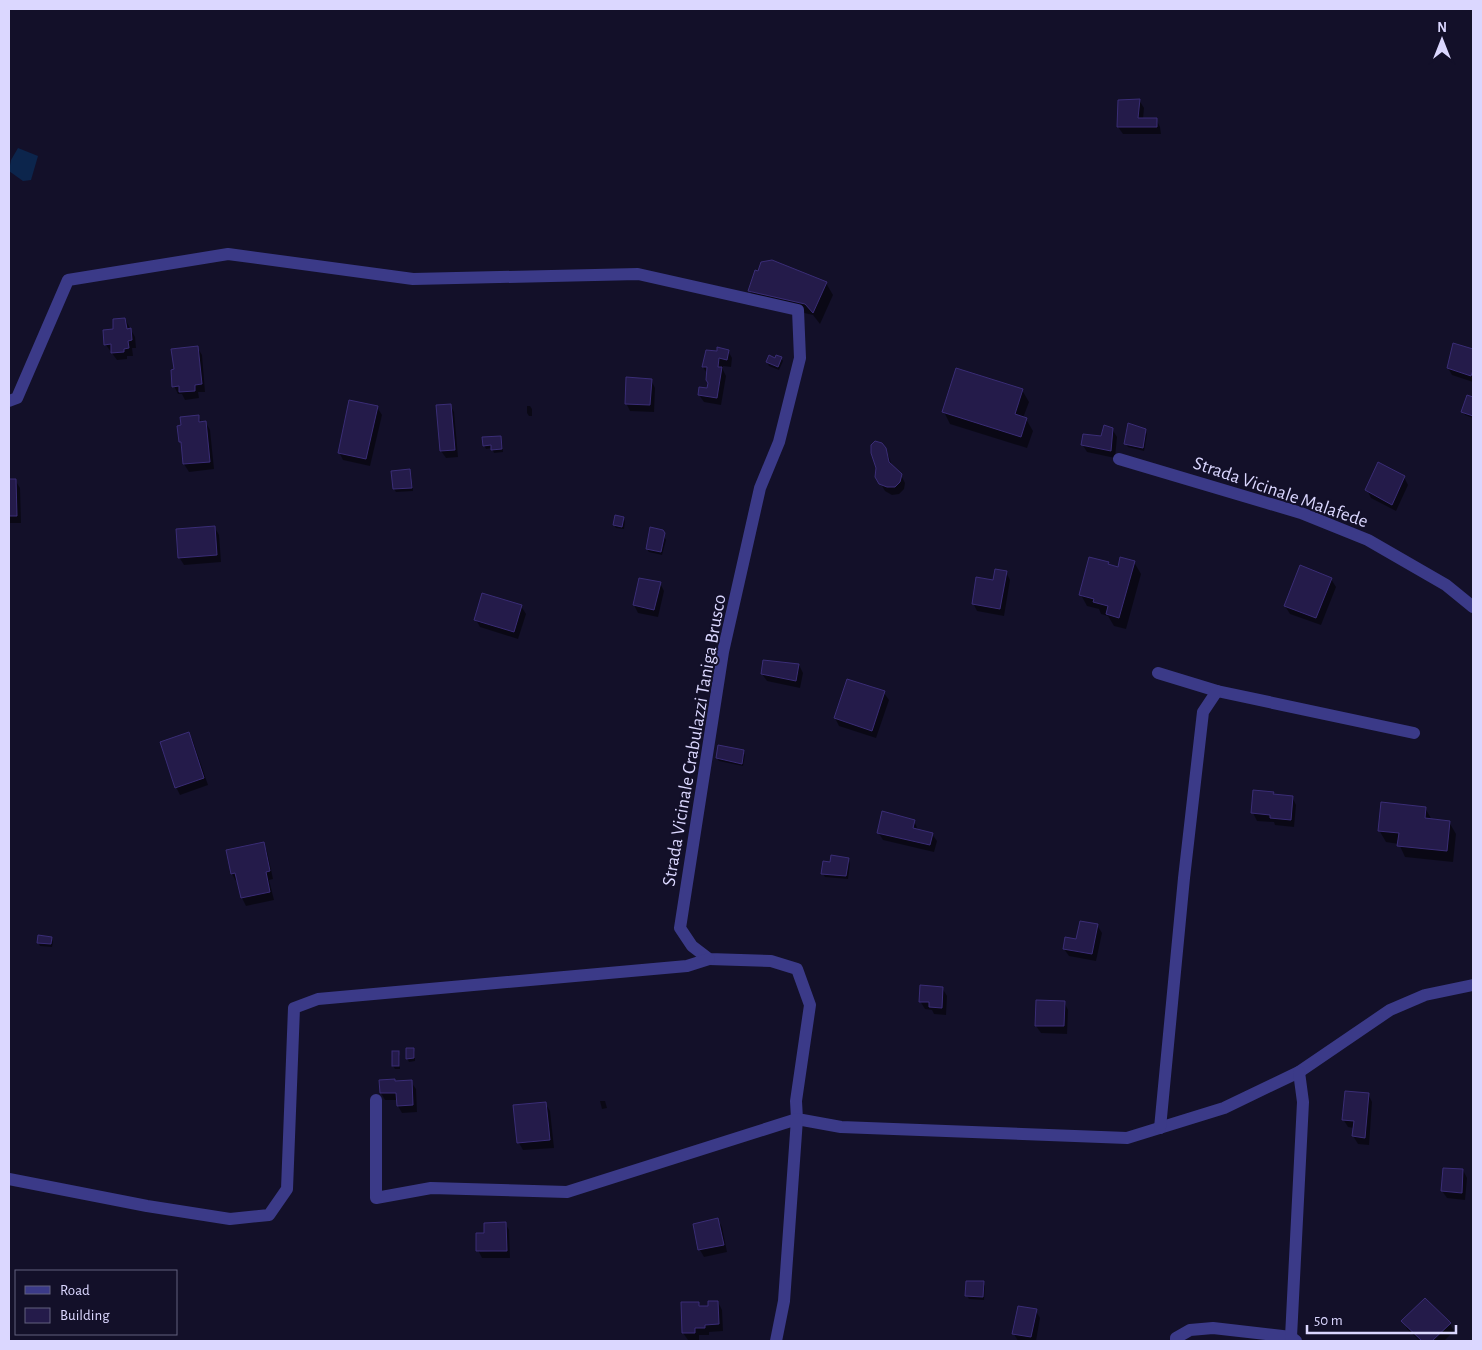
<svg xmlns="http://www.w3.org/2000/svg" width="1482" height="1350" font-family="'Alegreya Sans',sans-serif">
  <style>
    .water { fill: #0c254c }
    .shadow { fill: #0007; fill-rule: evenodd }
    .building { fill: #241b4a; stroke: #3a2d76 }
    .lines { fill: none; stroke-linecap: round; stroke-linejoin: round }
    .minor { stroke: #3b3a88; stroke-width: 12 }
    .labels { text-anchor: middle; stroke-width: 4; stroke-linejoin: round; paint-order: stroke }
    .street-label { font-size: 19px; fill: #dbd7ff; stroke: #131029 }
  </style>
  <rect width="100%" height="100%" fill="#131029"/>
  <path class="water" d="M 18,148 L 38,156 L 31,180 L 23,181 L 9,171 L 11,160 Z"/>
  <g class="shadow">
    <path d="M 1139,100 L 1144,108 L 1143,119 L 1156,119 L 1160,127 L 1161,134 L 1123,134 L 1118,127 Z"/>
    <path d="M 826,283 L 833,295 L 820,324 L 813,315 L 756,302 L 750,291 Z"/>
    <path d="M 125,319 L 135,337 L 136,348 L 132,348 L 133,356 L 127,356 L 127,359 L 117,360 L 106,345 L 115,330 Z"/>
    <path d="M 1454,345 L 1473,350 L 1473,382 L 1452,375 L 1448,368 Z"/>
    <path d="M 197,347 L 202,355 L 205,392 L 198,392 L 199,398 L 185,400 L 182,394 L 178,394 L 174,386 L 175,370 Z"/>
    <path d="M 728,351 L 732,358 L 731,367 L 723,366 L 723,370 L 726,376 L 721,405 L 704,402 L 699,395 L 708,390 L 708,375 L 703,367 L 718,352 Z"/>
    <path d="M 781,358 L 783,361 L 779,370 L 769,366 L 767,362 Z"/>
    <path d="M 651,380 L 655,388 L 654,412 L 630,411 L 626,403 Z"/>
    <path d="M 1022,390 L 1029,402 L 1023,418 L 1026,419 L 1033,431 L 1027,448 L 950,424 L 944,412 Z"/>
    <path d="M 1468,397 L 1473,398 L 1473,418 L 1465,415 L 1463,412 Z"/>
    <path d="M 450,405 L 454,412 L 458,457 L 446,458 L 441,451 Z"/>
    <path d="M 527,406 L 530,406 L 532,409 L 532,416 L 529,416 L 527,413 Z"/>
    <path d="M 377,407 L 382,415 L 370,466 L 343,460 L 339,452 Z"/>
    <path d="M 198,416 L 202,423 L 206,423 L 210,430 L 214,469 L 189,472 L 184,464 L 179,427 Z"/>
    <path d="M 1112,429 L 1117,437 L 1115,458 L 1087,452 L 1082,444 L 1102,438 Z"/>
    <path d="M 1145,430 L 1147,434 L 1144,451 L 1128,447 L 1126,444 Z"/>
    <path d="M 501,437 L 502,440 L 503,452 L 494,453 L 492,448 L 486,449 L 484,445 Z"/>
    <path d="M 884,448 L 889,457 L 892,466 L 901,475 L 905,483 L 904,489 L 899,494 L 892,495 L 885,491 L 877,477 Z"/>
    <path d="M 409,470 L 411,474 L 413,491 L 396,492 L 394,489 L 393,472 Z"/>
    <path d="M 1404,477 L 1408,485 L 1396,511 L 1371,498 L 1367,490 Z"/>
    <path d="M 9,480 L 15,480 L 20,488 L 21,523 L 9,523 Z"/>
    <path d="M 623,518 L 625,521 L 624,529 L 616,528 L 614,525 Z"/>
    <path d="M 215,528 L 219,535 L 221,562 L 184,565 L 179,557 Z"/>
    <path d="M 661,531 L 666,540 L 662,555 L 649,552 L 647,549 Z"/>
    <path d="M 1134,562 L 1141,574 L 1126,629 L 1114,626 L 1108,616 L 1101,614 L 1099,609 L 1087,606 L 1081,595 L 1108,563 L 1110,567 L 1119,569 Z"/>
    <path d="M 1006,572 L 1010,580 L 1004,616 L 977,611 L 973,603 Z"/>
    <path d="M 1331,579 L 1336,587 L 1321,625 L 1290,614 L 1285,606 Z"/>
    <path d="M 660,583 L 664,591 L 658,617 L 638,613 L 634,605 Z"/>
    <path d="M 521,606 L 526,614 L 518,639 L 480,627 L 476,620 Z"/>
    <path d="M 799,665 L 803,673 L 800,688 L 767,681 L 762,674 Z"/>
    <path d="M 884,693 L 889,700 L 876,738 L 839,726 L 835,718 Z"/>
    <path d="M 189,734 L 193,741 L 208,785 L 180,795 L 176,787 Z"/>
    <path d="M 743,752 L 745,755 L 743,766 L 719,761 L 717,758 Z"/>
    <path d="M 1273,793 L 1274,796 L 1292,797 L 1296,805 L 1294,827 L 1275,825 L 1274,822 L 1257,821 L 1253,813 Z"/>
    <path d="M 1425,808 L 1432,820 L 1449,822 L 1456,834 L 1453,862 L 1405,857 L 1399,844 L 1386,842 L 1379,830 Z"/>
    <path d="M 914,821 L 918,830 L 932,834 L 937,841 L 934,852 L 883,840 L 878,832 Z"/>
    <path d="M 263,844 L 267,851 L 273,879 L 269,880 L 274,900 L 246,906 L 242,898 L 238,881 L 236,881 L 232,874 Z"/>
    <path d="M 848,859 L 850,863 L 848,879 L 825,877 L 823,874 L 832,863 Z"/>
    <path d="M 1097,925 L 1102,933 L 1096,961 L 1069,956 L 1064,949 Z"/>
    <path d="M 51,938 L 53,942 L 52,947 L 40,946 L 38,942 Z"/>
    <path d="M 942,988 L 947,996 L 946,1015 L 934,1014 L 932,1010 L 925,1009 L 920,1001 Z"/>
    <path d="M 1064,1002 L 1068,1010 L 1067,1034 L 1041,1033 L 1036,1026 Z"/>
    <path d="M 413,1049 L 415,1052 L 415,1061 L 409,1062 L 407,1058 Z"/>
    <path d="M 398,1053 L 400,1056 L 400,1069 L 395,1069 L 393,1066 Z"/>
    <path d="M 411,1082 L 416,1089 L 417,1112 L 402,1113 L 398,1106 L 398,1100 L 385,1100 L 381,1093 L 395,1083 Z"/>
    <path d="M 1368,1094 L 1372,1102 L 1369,1145 L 1358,1144 L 1353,1136 L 1354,1128 L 1348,1127 L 1343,1119 Z"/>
    <path d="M 600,1101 L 605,1101 L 607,1108 L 602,1109 Z"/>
    <path d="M 545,1103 L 550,1111 L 554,1148 L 523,1150 L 519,1143 Z"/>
    <path d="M 1463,1170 L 1467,1178 L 1465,1200 L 1447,1198 L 1442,1191 Z"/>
    <path d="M 718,1220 L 722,1227 L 727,1252 L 704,1257 L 700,1250 L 694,1225 Z"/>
    <path d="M 505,1223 L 509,1230 L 510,1258 L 482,1258 L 478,1250 L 485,1234 ZM 480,1249 L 493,1249 L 493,1251 L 480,1252 Z"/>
    <path d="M 983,1283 L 985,1286 L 984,1300 L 969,1299 L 967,1296 Z"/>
    <path d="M 718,1302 L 722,1310 L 723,1331 L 709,1332 L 709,1335 L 699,1335 L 699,1340 L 688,1340 L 683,1333 L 698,1303 L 701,1307 L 709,1307 Z"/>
    <path d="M 1036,1311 L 1040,1318 L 1036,1341 L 1018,1341 L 1014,1334 Z"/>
    <path d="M 1403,1321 L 1450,1324 L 1454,1331 L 1444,1341 L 1420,1341 L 1407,1329 Z"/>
  </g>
  <g class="building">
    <path d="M 1140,99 L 1138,118 L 1157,118 L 1157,127 L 1117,127 L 1118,100 Z"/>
    <path d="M 772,260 L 827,282 L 813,313 L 805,304 L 748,291 L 755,270 L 758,271 L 761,262 Z"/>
    <path d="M 125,318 L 127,329 L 131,328 L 132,340 L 128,341 L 129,348 L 124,349 L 124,352 L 111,353 L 111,344 L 104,345 L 103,330 L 113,329 L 113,319 Z"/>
    <path d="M 1453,343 L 1473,349 L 1473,370 L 1471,376 L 1447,368 Z"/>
    <path d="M 198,346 L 202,384 L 195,385 L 195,391 L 179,392 L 179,386 L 172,387 L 171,370 L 174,369 L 171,349 Z"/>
    <path d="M 717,347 L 729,350 L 727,360 L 719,358 L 718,367 L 722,367 L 717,398 L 698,395 L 699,387 L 707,388 L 708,383 L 706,380 L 707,367 L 702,367 L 706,350 L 717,351 Z"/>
    <path d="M 769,355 L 775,358 L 776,355 L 782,357 L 778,367 L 766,362 Z"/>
    <path d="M 956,368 L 1023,389 L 1015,414 L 1027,418 L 1021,437 L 942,412 Z"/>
    <path d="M 626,377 L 652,379 L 650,405 L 625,404 Z"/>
    <path d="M 1467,395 L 1473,397 L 1473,416 L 1461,412 Z"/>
    <path d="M 349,400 L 378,406 L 366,459 L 338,453 Z"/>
    <path d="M 451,404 L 455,450 L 440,451 L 436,405 Z"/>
    <path d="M 199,415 L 199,422 L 206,421 L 210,462 L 183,464 L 181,442 L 179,442 L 177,426 L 181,425 L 180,417 Z"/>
    <path d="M 1128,423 L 1146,429 L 1143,448 L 1124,444 Z"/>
    <path d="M 1104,425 L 1113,428 L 1111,451 L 1081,445 L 1083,434 L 1101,436 Z"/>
    <path d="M 501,436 L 502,449 L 491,450 L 491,445 L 483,446 L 482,437 Z"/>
    <path d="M 875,441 L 882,443 L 886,448 L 889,462 L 902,474 L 900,482 L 895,487 L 887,487 L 879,484 L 875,477 L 876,468 L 871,453 L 871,445 Z"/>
    <path d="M 1378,462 L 1405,476 L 1392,505 L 1365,490 Z"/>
    <path d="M 410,469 L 412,488 L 393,489 L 391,471 Z"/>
    <path d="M 9,479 L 16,479 L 17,516 L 9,516 Z"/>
    <path d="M 615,515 L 624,517 L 622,527 L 613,525 Z"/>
    <path d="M 215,526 L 217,555 L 178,558 L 176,529 Z"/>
    <path d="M 650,527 L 663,530 L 665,533 L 661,552 L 646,549 Z"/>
    <path d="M 1089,557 L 1109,562 L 1108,564 L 1118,567 L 1120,557 L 1135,561 L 1119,618 L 1106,614 L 1108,606 L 1093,602 L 1094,599 L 1079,595 Z"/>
    <path d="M 1300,565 L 1332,578 L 1316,618 L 1284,606 Z"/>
    <path d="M 995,569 L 1007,571 L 1000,609 L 972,604 L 976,577 L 993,580 Z"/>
    <path d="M 639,578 L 661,582 L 654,610 L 633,605 Z"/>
    <path d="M 482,593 L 522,605 L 514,632 L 474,620 Z"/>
    <path d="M 763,660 L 799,664 L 796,681 L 761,674 Z"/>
    <path d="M 847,679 L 885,691 L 872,731 L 834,718 Z"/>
    <path d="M 189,732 L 204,778 L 175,788 L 160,742 Z"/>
    <path d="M 718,745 L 744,750 L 742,764 L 716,758 Z"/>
    <path d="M 1253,790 L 1274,792 L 1273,794 L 1293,796 L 1291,820 L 1270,818 L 1270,815 L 1251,813 Z"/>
    <path d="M 1381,802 L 1426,807 L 1425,818 L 1450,821 L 1447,851 L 1397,846 L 1399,833 L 1378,831 Z"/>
    <path d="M 882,811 L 915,820 L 913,828 L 933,833 L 930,845 L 877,833 Z"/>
    <path d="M 264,842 L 270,871 L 266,872 L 270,892 L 241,898 L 235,873 L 231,874 L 226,850 Z"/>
    <path d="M 831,855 L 849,858 L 846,876 L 821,874 L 823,861 L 830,862 Z"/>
    <path d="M 1080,921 L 1098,924 L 1092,954 L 1063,949 L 1065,937 L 1076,939 Z"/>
    <path d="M 38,935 L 52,937 L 51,944 L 37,943 Z"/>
    <path d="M 920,985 L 943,987 L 942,1008 L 929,1007 L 929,1002 L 919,1002 Z"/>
    <path d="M 1036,1000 L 1065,1001 L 1064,1026 L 1035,1026 Z"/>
    <path d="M 406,1048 L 414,1048 L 414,1058 L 406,1059 Z"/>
    <rect x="392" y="1051" width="7" height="15"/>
    <path d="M 395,1079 L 395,1081 L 412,1080 L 413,1105 L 397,1106 L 396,1093 L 380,1093 L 379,1080 Z"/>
    <path d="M 1345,1091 L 1369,1093 L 1365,1138 L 1352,1136 L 1354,1121 L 1342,1120 Z"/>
    <path d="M 546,1102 L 550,1140 L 517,1143 L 513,1105 Z"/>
    <path d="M 1443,1168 L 1463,1169 L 1462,1193 L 1441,1191 Z"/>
    <path d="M 718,1218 L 724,1245 L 698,1250 L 693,1224 Z"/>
    <path d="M 506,1222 L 507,1251 L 476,1251 L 476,1233 L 484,1233 L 484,1223 Z"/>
    <path d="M 966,1281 L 984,1281 L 983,1297 L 965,1296 Z"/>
    <path d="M 1425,1298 L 1451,1323 L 1432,1341 L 1422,1341 L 1401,1321 Z"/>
    <path d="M 708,1301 L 718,1301 L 719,1324 L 705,1325 L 705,1328 L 695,1328 L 695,1333 L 682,1333 L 681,1302 L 699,1302 L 699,1306 L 708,1306 Z"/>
    <path d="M 1018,1306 L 1037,1309 L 1031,1337 L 1012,1334 Z"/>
  </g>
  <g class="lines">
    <g class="minor">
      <path d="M 9,401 L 17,398 L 68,280 L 228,254 L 413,279 L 638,274 L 798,310 L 800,358 L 779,442 L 760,488 L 723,652 L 680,928 L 692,946 L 709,959 L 771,961 L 797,969 L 810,1005 L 796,1101 L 797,1119 L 841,1127 L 1127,1138 L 1224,1108 L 1299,1072 L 1390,1010 L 1425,995 L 1473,985"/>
      <path d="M 1119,459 L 1301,513 L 1368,540 L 1446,585 L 1473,607"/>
      <path d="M 1158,673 L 1217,691 L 1414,733"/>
      <path d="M 376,1100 L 376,1198 L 431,1188 L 567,1192 L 797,1119 L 784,1301 L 776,1341"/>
      <path d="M 1160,1128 L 1184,878 L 1203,712 L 1217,691"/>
      <path d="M 9,1179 L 147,1206 L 230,1219 L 269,1215 L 287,1189 L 294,1008 L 318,999 L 687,966 L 709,959"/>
      <path d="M 1176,1341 L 1176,1338 L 1190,1330 L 1213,1328 L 1291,1337"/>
      <path d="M 1296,1341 L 1291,1337 L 1303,1102 L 1299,1072"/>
    </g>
  </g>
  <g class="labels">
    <g class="street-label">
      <text transform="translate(1281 491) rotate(19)" y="7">Strada Vicinale Malafede</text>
      <text transform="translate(693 740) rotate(-80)" y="7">Strada Vicinale Crabulazzi Taniga Brusco</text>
    </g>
  </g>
  <rect width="1482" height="1350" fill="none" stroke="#dbd7ff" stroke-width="20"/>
  <rect x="15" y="1270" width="162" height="65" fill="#131029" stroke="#63607f"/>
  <rect x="25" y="1286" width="25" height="8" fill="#3b3a88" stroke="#63607f"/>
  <text x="60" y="1295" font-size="15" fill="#dbd7ff">Road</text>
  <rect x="25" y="1308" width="25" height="15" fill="#241b4a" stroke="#63607f"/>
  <text x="60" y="1320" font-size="15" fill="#dbd7ff">Building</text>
  <g transform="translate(1442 40)" stroke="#131029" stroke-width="4" paint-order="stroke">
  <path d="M0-4L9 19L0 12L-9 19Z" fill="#dbd7ff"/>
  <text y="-8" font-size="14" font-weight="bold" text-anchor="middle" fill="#dbd7ff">N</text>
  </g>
  <path d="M1307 1325v8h149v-8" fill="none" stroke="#dbd7ff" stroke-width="2.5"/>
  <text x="1314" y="1325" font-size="15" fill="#dbd7ff" stroke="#131029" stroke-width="4" paint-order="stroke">50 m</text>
</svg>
